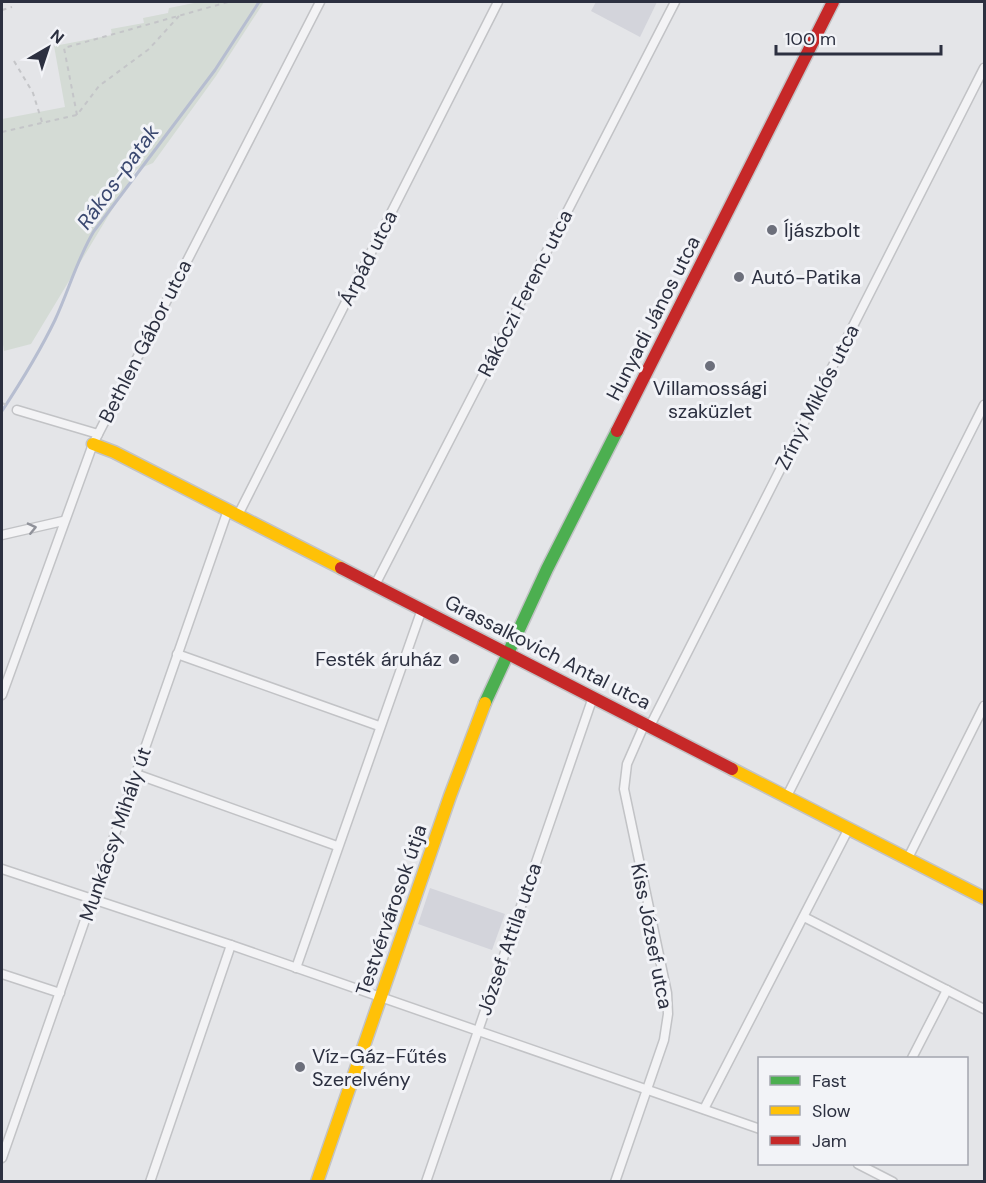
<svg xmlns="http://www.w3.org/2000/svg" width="986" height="1183" font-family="'DM Sans',sans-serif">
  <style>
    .built { fill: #d3d4db }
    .green { fill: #d4dbd5 }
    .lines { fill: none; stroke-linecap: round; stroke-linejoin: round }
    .stream { stroke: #b6bdd0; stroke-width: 3 }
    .street-casing { stroke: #c2c3c6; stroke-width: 11 }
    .fast-casing { stroke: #c2c3c6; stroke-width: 15 }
    .slow-casing { stroke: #c2c3c6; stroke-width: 15 }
    .jam-casing { stroke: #c2c3c6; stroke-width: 15 }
    .path { stroke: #c4c5c8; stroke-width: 2; stroke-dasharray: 4.5 4.5; stroke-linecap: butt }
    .street { stroke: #f3f3f5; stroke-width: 8 }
    .fast { stroke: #4caf50; stroke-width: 12 }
    .slow { stroke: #ffc107; stroke-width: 12 }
    .jam { stroke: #c62828; stroke-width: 12 }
    .oneway { stroke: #90929a }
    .poi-dot { fill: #6c6f7b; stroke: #f2f3f7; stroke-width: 2 }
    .labels { text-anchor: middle; stroke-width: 6; stroke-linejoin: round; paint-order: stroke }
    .poi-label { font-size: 20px; fill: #2c3040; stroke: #f2f3f7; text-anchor: start }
    .street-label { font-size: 20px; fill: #2c3040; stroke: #f2f3f7 }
    .water-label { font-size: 21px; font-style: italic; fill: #3a4870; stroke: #f2f3f7 }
  </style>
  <rect width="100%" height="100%" fill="#e4e5e8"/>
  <g class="built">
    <path d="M 596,2 L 657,2 L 640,37 L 591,11 Z"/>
    <path d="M 430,888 L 505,914 L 492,950 L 418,924 Z"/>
  </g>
  <path class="green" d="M 199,2 L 264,2 L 216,76 L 153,163 L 136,170 L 31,344 L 4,351 L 2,338 L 2,119 L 65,107 L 54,46 L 112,35 L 111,29 L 144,23 L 143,18 L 168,13 L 169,8 Z"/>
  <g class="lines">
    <path class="stream" d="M 2,411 C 21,382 40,351 55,320 C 69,290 77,259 94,231 L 215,70 L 259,2"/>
    <defs>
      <g id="street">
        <path d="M 17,410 L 98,434"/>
        <path d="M 238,515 L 498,2"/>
        <path d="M 2,535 L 63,521"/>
        <path d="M 375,585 L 675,2"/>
        <path d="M 177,654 L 379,726"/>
        <path d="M 2,695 L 93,444 L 320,2"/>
        <path d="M 650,726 L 984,68"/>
        <path d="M 136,774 L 337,846"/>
        <path d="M 787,796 L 984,405"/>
        <path d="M 908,858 L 984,706"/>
        <path d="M 2,869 L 231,945 L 760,1129"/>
        <path d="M 804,917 L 984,1009"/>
        <path d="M 296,968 L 422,609"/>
        <path d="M 2,974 L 60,993"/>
        <path d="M 912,1058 L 947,990"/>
        <path d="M 704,1109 L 849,828"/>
        <path d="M 2,1158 L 228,510"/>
        <path d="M 858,1164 L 893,1182"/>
        <path d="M 150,1182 L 231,945"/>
        <path d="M 426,1182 L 593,697"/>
        <path d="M 615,1182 L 664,1040 L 668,1014 L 667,993 L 624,789 L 627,764 L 645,723"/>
      </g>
      <path id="fast" d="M 485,703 L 547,569 L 617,431"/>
      <g id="slow">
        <path d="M 93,444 L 114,452 L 341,568"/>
        <path d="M 732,769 L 984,898"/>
        <path d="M 317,1182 L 450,796 L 485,703"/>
      </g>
      <g id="jam">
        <path d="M 617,431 L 833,2"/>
        <path d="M 341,568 L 732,769"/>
      </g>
    </defs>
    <use href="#street" class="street-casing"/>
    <use href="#fast" class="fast-casing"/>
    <use href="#slow" class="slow-casing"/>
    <use href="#jam" class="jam-casing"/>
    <g class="path">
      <path d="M 2,10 L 12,7"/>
      <path d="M 14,61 L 33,93 L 42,122"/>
      <path d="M 77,115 L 64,48 L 228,2"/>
      <path d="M 2,132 L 77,115 L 99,86 L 149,49 L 179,16"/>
      <path d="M 2,403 L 9,406"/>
    </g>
    <use href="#street" class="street"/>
    <use href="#fast" class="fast"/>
    <use href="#slow" class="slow"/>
    <use href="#jam" class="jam"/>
  </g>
  <defs><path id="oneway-chevron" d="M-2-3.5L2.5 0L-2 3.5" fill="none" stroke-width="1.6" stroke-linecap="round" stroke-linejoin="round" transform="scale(1.5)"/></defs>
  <use class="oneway" href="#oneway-chevron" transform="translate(32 528) rotate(-13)"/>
  <g class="poi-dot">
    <circle cx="772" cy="230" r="6"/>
    <circle cx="739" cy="277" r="6"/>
    <circle cx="710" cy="366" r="6"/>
    <circle cx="454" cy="659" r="6"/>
    <circle cx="300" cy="1067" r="6"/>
  </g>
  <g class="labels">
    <g class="poi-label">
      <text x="784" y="237">Íjászbolt</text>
      <text x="751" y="284">Autó-Patika</text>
      <text x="710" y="395" text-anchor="middle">Villamossági<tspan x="710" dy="23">szaküzlet</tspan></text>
      <text x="442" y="666" text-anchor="end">Festék áruház</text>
      <text x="312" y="1063">Víz-Gáz-Fűtés<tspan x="312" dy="23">Szerelvény</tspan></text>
    </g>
    <g class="street-label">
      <text transform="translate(368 258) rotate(-63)" y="7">Árpád utca</text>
      <text transform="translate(525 293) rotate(-63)" y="7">Rákóczi Ferenc utca</text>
      <text transform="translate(653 318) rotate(-63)" y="7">Hunyadi János utca</text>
      <text transform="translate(145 341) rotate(-63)" y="7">Bethlen Gábor utca</text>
      <text transform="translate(817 397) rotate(-63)" y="7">Zrínyi Miklós utca</text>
      <text transform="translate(548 652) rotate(27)" y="7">Grassalkovich Antal utca</text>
      <text transform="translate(115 834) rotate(-71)" y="7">Munkácsy Mihály út</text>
      <text transform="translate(391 910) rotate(-71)" y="7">Testvérvárosok útja</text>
      <text transform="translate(652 936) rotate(79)" y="7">Kiss József utca</text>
      <text transform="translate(509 939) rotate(-71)" y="7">József Attila utca</text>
    </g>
    <g class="water-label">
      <text transform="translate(118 177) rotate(-54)" y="7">Rákos-patak</text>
    </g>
  </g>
  <rect width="986" height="1183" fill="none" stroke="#2c3040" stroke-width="6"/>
  <rect x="758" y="1057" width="210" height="108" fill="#f2f3f7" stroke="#a3a5ae" stroke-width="1.5"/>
  <rect x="770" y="1076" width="30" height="9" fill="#4caf50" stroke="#a3a5ae" stroke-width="1.5"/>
  <text x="812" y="1087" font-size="18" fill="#2c3040">Fast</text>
  <rect x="770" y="1106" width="30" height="9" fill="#ffc107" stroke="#a3a5ae" stroke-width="1.5"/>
  <text x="812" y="1117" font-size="18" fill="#2c3040">Slow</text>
  <rect x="770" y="1136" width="30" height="9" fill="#c62828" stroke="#a3a5ae" stroke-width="1.5"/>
  <text x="812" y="1147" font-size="18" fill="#2c3040">Jam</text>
  <g transform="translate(48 48) rotate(39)" stroke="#f2f3f7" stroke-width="4.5" paint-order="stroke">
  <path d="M0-4.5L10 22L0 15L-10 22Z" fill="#2c3040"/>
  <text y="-9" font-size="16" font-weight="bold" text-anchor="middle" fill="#2c3040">N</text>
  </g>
  <path d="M776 45v9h165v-9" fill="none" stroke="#2c3040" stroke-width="3"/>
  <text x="785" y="45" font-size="18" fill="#2c3040" stroke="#f2f3f7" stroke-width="4.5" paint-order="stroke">100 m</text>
</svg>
